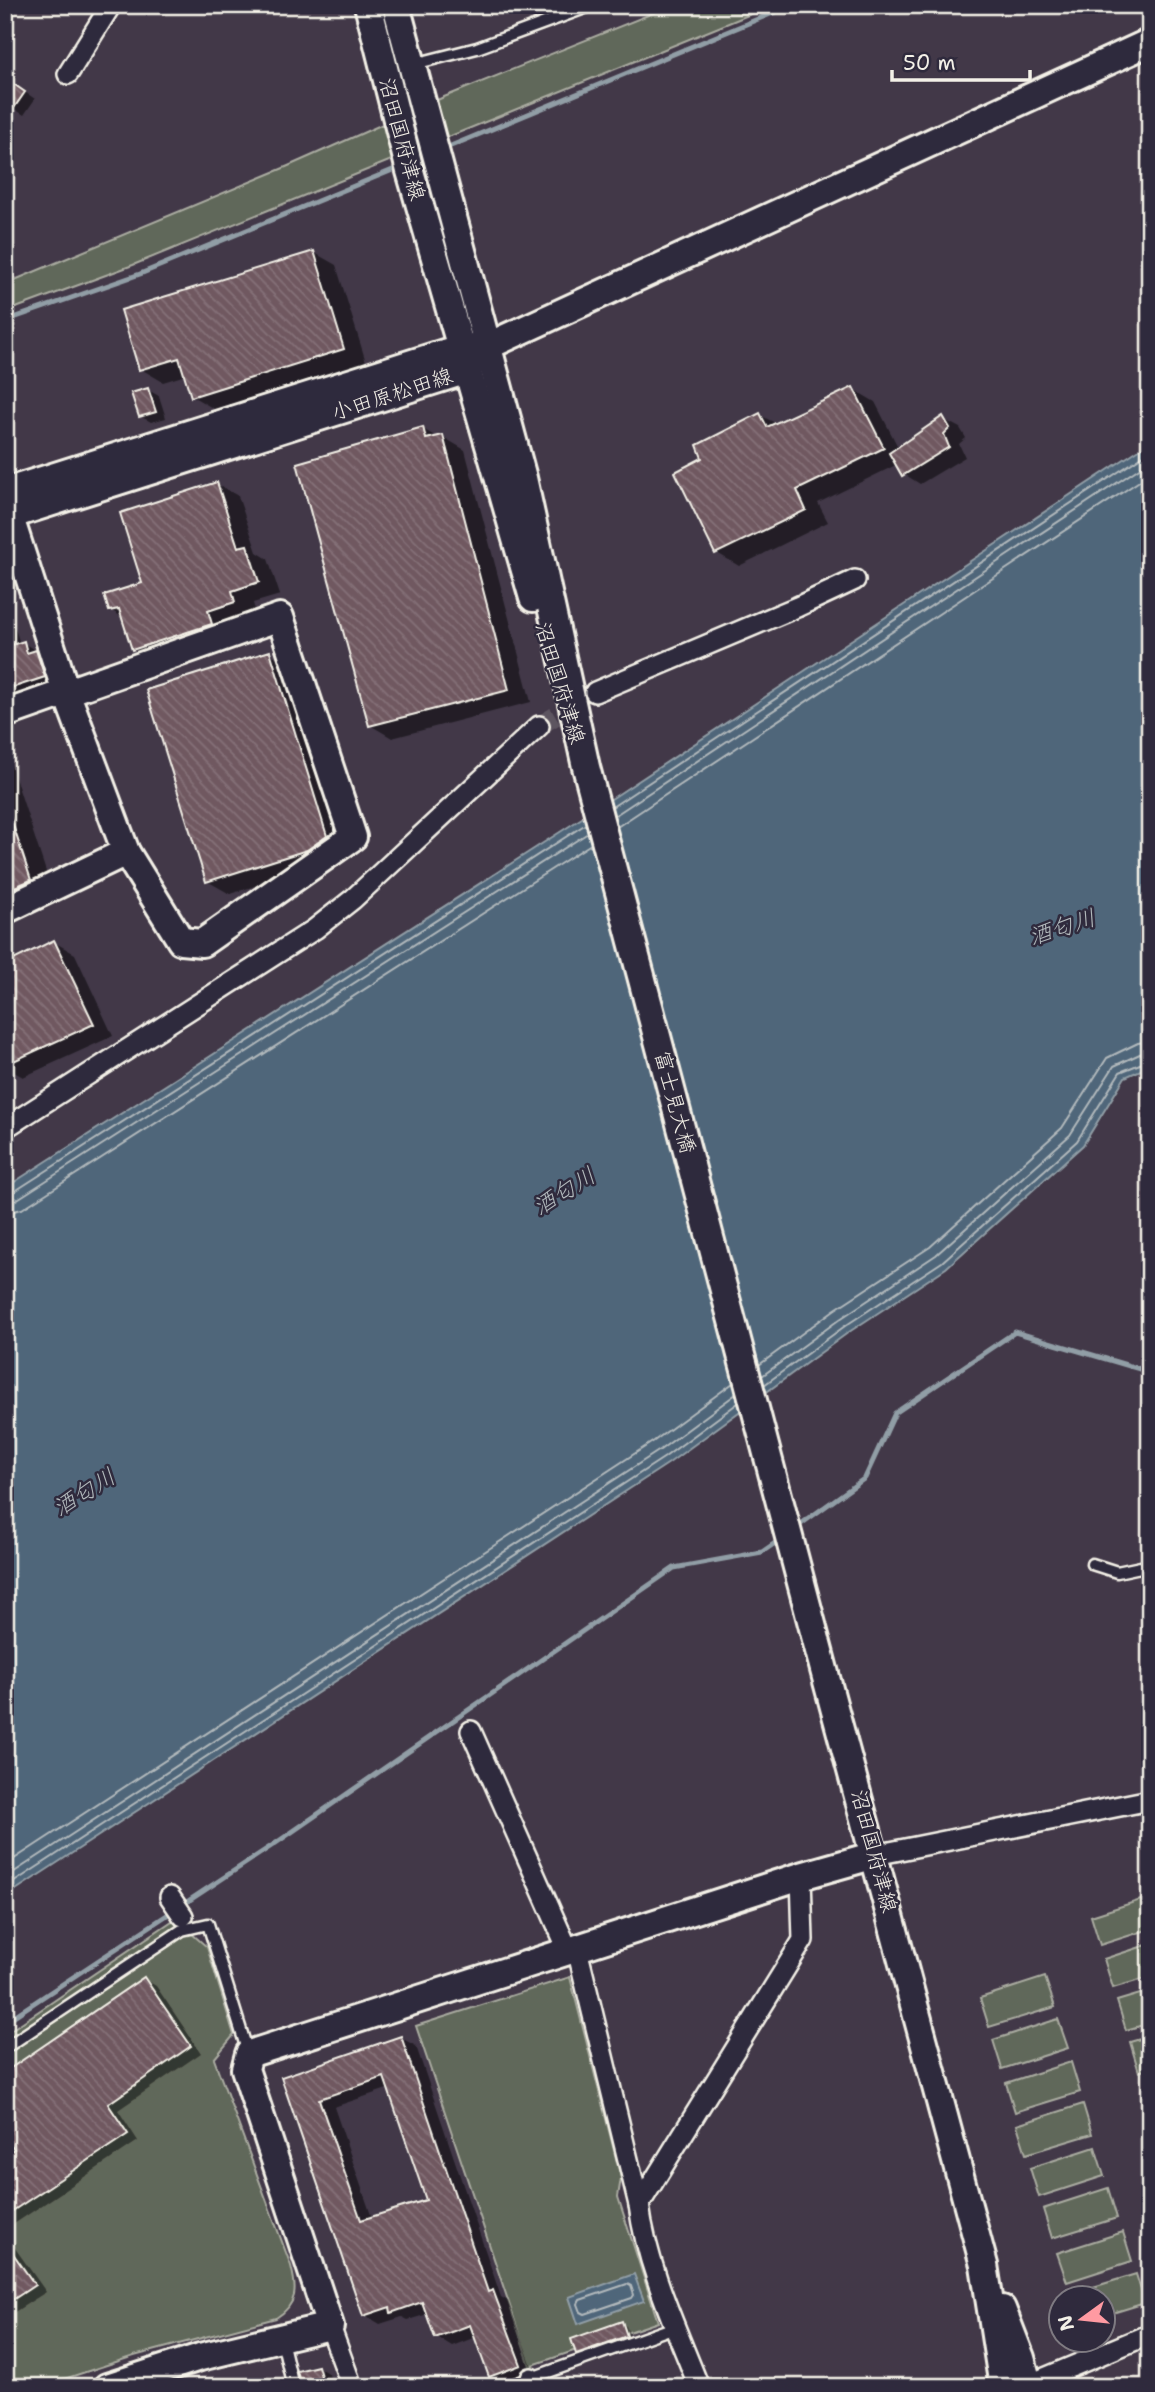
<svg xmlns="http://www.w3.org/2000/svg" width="1155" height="2392" font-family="'Shantell Sans','Klee One',sans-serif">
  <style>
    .park { fill: #61675a; stroke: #aaaca1; stroke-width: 2 }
    .water { fill: #4f667a; stroke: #919ea6; stroke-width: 2 }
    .shadow { fill: #0007; fill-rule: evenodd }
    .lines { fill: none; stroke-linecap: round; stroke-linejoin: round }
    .shore { stroke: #b2b9bc; stroke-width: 2 }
    .stream { stroke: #919ea6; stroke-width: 5 }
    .building { fill: url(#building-back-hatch); stroke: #f4f1e8; stroke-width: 2; fill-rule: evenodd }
    .street-tunnel { stroke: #5d5460; stroke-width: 19; stroke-dasharray: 19 10; stroke-linecap: butt }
    .lane-casing { stroke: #f4f1e8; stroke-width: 15 }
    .street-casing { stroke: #f4f1e8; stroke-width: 24 }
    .secondary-casing { stroke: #f4f1e8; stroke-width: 32 }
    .lane { stroke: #2f2a3d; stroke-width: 10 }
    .street { stroke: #2f2a3d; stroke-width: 19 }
    .secondary { stroke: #2f2a3d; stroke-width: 26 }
    .labels { text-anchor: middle; stroke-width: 5; stroke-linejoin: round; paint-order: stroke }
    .street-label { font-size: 21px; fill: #f4f1e8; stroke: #2f2a3d }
    .water-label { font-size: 23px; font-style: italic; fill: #b2b9bc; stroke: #2f2a3d }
  </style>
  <defs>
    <pattern id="building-back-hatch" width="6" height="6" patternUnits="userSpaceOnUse" patternTransform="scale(1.75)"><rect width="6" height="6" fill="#705961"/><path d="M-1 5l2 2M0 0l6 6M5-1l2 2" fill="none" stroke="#857178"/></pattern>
  </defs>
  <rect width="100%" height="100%" fill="#423848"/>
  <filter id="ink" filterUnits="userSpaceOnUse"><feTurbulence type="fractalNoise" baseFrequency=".0143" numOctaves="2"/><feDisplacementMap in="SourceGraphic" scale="14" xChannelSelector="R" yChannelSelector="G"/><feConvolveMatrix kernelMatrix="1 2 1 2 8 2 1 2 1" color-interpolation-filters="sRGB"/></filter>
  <g filter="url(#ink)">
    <g class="park">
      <path d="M 673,5 L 773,5 L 133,265 L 5,312 L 5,284 L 286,167 L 444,97 Z"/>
      <path d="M 1150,1897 L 1150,1929 L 1100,1945 L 1091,1916 Z"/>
      <path d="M 175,1919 L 207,1947 L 234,2035 L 214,2059 L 291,2266 C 297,2289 298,2304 276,2318 L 134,2356 L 40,2387 L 5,2387 L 5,2034 Z"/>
      <path d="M 1150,1944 L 1150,1977 L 1113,1988 L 1104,1959 Z"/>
      <path d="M 570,1977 L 621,2178 L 618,2197 L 658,2322 L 530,2366 L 416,2026 Z"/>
      <path d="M 1045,1977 L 1055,2007 L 989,2027 L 980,1998 Z"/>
      <path d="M 1150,1991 L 1150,2023 L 1126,2030 L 1117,2001 Z"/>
      <path d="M 1058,2019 L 1068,2048 L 1002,2069 L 993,2040 Z"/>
      <path d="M 1150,2036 L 1150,2068 L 1139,2072 L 1130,2042 Z"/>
      <path d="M 1071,2062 L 1080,2092 L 1015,2112 L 1006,2083 Z"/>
      <path d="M 1083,2104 L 1092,2134 L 1026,2154 L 1017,2125 Z"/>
      <path d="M 1095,2147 L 1104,2176 L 1039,2197 L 1030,2168 Z"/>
      <path d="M 1108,2188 L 1117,2218 L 1052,2238 L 1043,2209 Z"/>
      <path d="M 1123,2232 L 1132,2261 L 1067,2282 L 1057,2253 Z"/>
      <path d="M 1136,2274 L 1145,2303 L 1103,2316 L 1102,2298 L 1071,2297 L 1070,2294 Z"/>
    </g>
    <g class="water">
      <path d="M 1150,442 L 1150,1066 L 1125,1077 L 1083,1145 L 946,1268 L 849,1332 L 669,1463 L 5,1897 L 5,1188 L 596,809 Z"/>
      <path d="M 634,2274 L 644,2301 L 578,2324 L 569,2297 Z"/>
    </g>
    <g class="shadow">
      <path d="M 9,81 L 35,99 L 24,115 L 5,103 Z"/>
      <path d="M 313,252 L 336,265 L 366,362 L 214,409 L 192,396 L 186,375 L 163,382 L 141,369 Z"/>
      <path d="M 853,389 L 875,402 L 899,449 L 943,419 L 960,428 L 966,438 L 959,444 L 965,457 L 920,484 L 904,474 L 898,464 L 818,503 L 828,522 L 739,566 L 717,553 L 704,459 L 760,415 L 777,424 Z"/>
      <path d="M 148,390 L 159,396 L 166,418 L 151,422 L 140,416 Z"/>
      <path d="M 423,429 L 438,438 L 443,437 L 465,450 L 531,702 L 392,738 L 370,725 Z"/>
      <path d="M 217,484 L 238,496 L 257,552 L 268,559 L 280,595 L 253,603 L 256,614 L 155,661 L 133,649 L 123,618 L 111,610 L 145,584 Z"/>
      <path d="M 5,548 L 13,553 L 20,574 L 5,578 Z"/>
      <path d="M 5,620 L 14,625 L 20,644 L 23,643 L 44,655 L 65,689 L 5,707 Z"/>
      <path d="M 269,653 L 292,666 L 349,849 L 329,862 L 230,894 L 207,881 Z"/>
      <path d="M 5,759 L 10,762 L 53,893 L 5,911 Z"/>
      <path d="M 54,942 L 75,954 L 113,1036 L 23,1077 L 5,1067 L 5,956 L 10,954 L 19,959 Z"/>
      <path d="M 144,1979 L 156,1986 L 201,2053 L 118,2110 L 138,2141 L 5,2230 L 5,2075 Z"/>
      <path d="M 401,2038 L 416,2046 L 501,2297 L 508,2301 L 535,2374 L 506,2385 L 490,2376 L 476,2337 L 452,2346 L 437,2337 L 428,2314 L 408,2320 L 402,2317 L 380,2324 L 365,2315 L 283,2078 ZM 390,2088 L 429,2201 L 372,2218 L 334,2107 Z"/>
      <path d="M 5,2234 L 46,2292 L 5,2318 Z"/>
      <path d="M 622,2323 L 626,2326 L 631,2339 L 582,2356 L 578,2353 Z"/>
      <path d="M 318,2367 L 329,2374 L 332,2387 L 303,2387 Z"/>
    </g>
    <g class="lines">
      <g class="shore">
        <path d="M 612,807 L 1150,451"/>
        <path d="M 614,816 L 1150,461"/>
        <path d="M 617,827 L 1150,474"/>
        <path d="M 5,1194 L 12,1193 L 586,824"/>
        <path d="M 5,1203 L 16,1200 L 588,833"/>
        <path d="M 5,1213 L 22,1209 L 591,844"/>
        <path d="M 759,1365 L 834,1310 L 930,1247 L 1062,1128 L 1107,1058 L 1138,1043 L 1150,1041"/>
        <path d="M 762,1376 L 840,1319 L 936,1255 L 1070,1135 L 1114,1066 L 1142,1053 L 1150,1052"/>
        <path d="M 764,1385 L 845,1326 L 942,1262 L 1077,1141 L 1120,1072 L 1150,1060"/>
        <path d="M 5,1865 L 654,1441 L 733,1383"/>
        <path d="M 5,1878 L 660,1450 L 736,1394"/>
        <path d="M 5,1888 L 665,1457 L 738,1403"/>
        <path d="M 627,2284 L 631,2286 L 634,2295 L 632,2298 L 585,2314 L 581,2312 L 578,2304 L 580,2300 Z"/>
      </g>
      <g class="stream">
        <path d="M 441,150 L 792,5"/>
        <path d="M 5,321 L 140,274 L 400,167"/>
        <path d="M 794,1529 L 865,1478 L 895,1413 L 1015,1332 L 1150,1372"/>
        <path d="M 5,2022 L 276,1843 L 674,1568 L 762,1552 L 781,1539"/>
      </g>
    </g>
    <g class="building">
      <path d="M 5,78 L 25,92 L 5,121 Z"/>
      <path d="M 314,251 L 344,349 L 191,397 L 179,358 L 139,370 L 121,310 Z"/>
      <path d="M 853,387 L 884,448 L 797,490 L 806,510 L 715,554 L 675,472 L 702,458 L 697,445 L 760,413 L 767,427 Z"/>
      <path d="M 148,388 L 156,412 L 139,417 L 131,393 Z"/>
      <path d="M 943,416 L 950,428 L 944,434 L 949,447 L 902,476 L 889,453 Z"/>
      <path d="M 423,427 L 426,439 L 443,435 L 509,690 L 369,726 L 297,463 Z"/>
      <path d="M 217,482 L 238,547 L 247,545 L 259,582 L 232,591 L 235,602 L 208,611 L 212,624 L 132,650 L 119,609 L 109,611 L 104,595 L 142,583 L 120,513 Z"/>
      <path d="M 24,641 L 27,653 L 36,650 L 45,677 L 5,690 L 5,647 Z"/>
      <path d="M 270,651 L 327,836 L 307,850 L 206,882 L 146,690 Z"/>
      <path d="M 5,810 L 8,810 L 31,880 L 5,891 Z"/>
      <path d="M 54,940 L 94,1024 L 5,1065 L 5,964 Z"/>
      <path d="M 144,1977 L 191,2046 L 108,2104 L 128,2134 L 5,2216 L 5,2155 L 14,2149 L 5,2136 L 5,2072 Z"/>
      <path d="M 401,2036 L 488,2292 L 493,2290 L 521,2365 L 489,2377 L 470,2325 L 435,2338 L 422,2302 L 391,2313 L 390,2307 L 363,2316 L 281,2077 ZM 384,2077 L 426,2200 L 361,2220 L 319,2099 Z"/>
      <path d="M 5,2242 L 35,2285 L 5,2305 Z"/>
      <path d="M 622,2321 L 627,2336 L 576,2354 L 571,2339 Z"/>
      <path d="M 318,2366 L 324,2387 L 301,2387 L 297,2371 Z"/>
    </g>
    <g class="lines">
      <path class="street-tunnel" d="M 539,726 L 595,692"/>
      <defs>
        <g id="lane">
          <path d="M 414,64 L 477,48 L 593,5"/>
          <path d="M 1092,1564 L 1117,1572 L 1150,1565"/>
          <path d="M 5,2048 L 182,1930 L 208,1924 L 248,2053"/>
          <path d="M 282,2340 L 293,2387"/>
          <path d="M 506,2387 L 675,2327"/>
        </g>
        <g id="street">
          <path d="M 68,74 L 111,5"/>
          <path d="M 595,692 L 797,607 L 855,580"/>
          <path d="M 5,1128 L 315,929 L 353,899 L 539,726"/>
          <path d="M 471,1731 L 569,1952"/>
          <path d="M 875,1855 L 1150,1800"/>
          <path d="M 170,1897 L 183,1916"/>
          <path d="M 577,1949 L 639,2205"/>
          <path d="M 330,2326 L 352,2387"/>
          <path d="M 531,2378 L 534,2387"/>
          <path d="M 1028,2385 L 1150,2334"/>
          <path d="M 699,2387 C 676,2328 647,2267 639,2205 L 803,1940 L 801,1876"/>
        </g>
        <g id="secondary">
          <path d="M 368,5 L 410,171 L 533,598"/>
          <path d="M 396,5 L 523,478 L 586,767 L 828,1685 L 984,2265 L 1003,2387"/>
          <path d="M 5,492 L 460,348 L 488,346 L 1150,42"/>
          <path d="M 5,502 L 66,692 L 126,852 L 181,941 L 202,943 L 353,837 L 280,617 L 5,714"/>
          <path d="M 5,517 L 467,370 L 478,358"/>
          <path d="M 5,910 L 126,852"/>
          <path d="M 1002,2309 L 1021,2358 L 1029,2387"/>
          <path d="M 107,2387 L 200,2357 L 330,2326 L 245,2069 L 249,2054 L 801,1876 L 875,1855"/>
        </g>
      </defs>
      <use href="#lane" class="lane-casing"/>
      <use href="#street" class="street-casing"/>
      <use href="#secondary" class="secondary-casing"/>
      <use href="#lane" class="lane"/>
      <use href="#street" class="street"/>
      <use href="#secondary" class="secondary"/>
    </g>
  </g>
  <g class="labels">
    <g class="street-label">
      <text transform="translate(402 139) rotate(75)" y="7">沼田国府津線</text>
      <text transform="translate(392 394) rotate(-18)" y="7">小田原松田線</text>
      <text transform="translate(560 683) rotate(73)" y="7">沼田国府津線</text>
      <text transform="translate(675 1102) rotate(75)" y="7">富士見大橋</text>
      <text transform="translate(874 1851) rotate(75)" y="7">沼田国府津線</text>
    </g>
    <g class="water-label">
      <text transform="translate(1062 927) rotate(-18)" y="8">酒匂川</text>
      <text transform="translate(564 1191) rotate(-32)" y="8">酒匂川</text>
      <text transform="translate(84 1492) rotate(-32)" y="8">酒匂川</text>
    </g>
  </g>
  <rect width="1155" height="2392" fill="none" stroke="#2f2a3d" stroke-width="28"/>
  <rect x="14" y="14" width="1127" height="2364" fill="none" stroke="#f4f1e8" stroke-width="2.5" filter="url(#ink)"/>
  <g transform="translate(1082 2319) rotate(255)"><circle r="33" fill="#2f2a3d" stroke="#7e7a81" stroke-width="2"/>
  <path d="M0-5L12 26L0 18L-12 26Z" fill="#ff9aa2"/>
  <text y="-10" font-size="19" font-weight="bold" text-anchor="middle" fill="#f4f1e8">N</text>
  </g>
  <path d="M892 70v10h138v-10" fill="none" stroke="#f4f1e8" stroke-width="3.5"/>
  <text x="903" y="70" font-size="21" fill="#f4f1e8" stroke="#2f2a3d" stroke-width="5" paint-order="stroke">50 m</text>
</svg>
